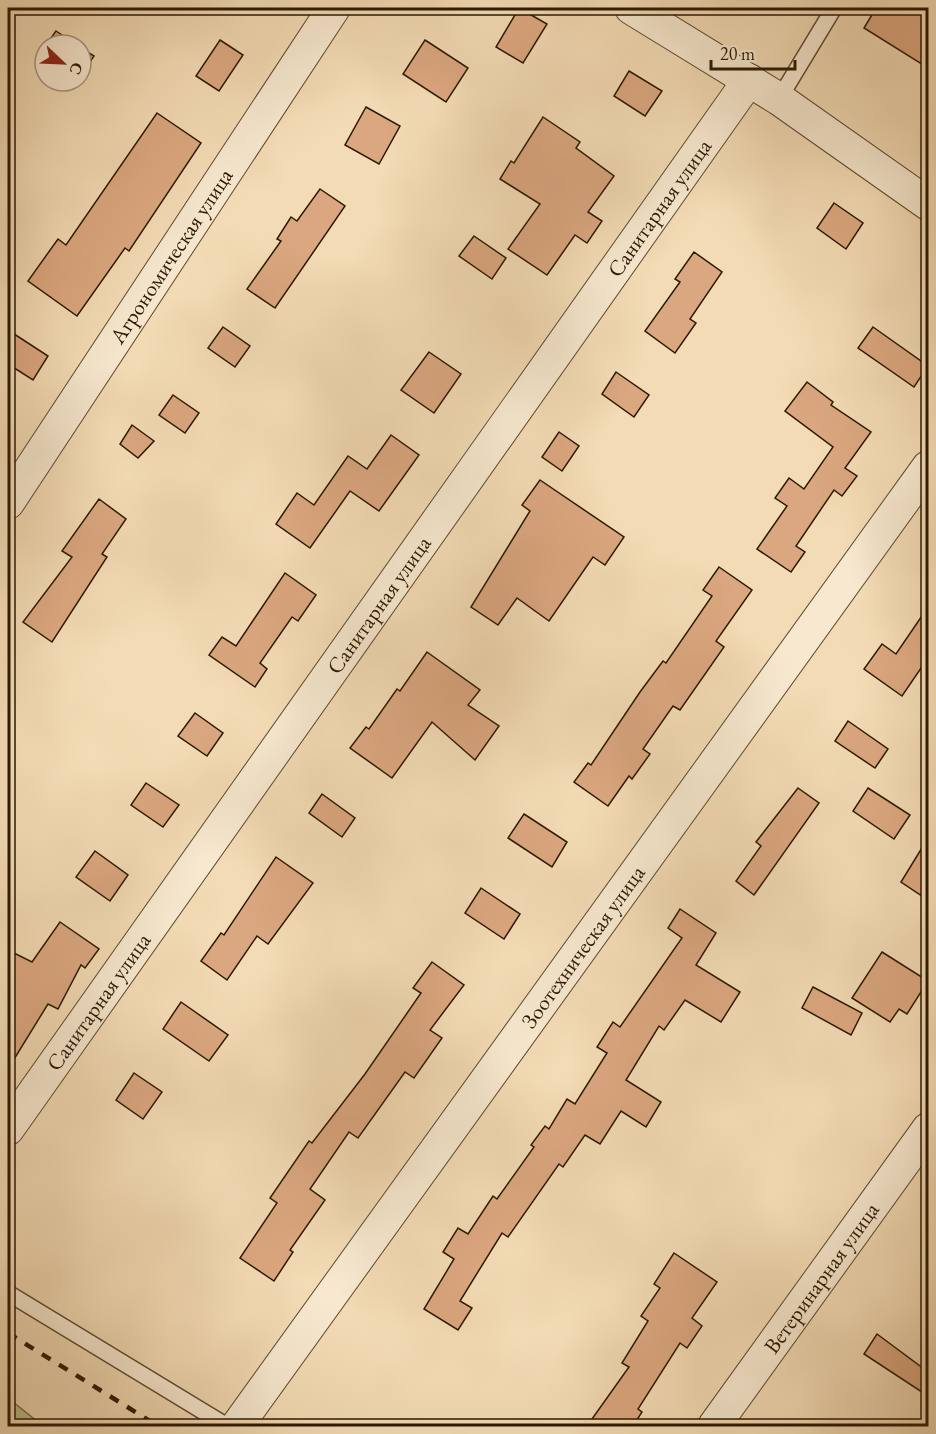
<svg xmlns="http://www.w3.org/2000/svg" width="936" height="1434" font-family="'EB Garamond',serif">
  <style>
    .forest { fill: url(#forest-firs); stroke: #766c46; stroke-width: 1.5 }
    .building { fill: #dba780; stroke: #2b1901; stroke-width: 1.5 }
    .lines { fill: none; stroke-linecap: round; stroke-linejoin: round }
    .lane-casing { stroke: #5d4a2e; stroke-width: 18 }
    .street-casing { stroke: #5d4a2e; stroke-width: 34 }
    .lane { stroke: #f7e8cf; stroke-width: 15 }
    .street { stroke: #f7e8cf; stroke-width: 32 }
    .rail { stroke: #2b1901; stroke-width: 4.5; stroke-dasharray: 10 10; stroke-linecap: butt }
    .labels { text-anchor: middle; stroke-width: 6; stroke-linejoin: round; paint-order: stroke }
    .street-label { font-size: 22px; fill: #2b1901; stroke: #f7e8cf }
  </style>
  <defs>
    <pattern id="forest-firs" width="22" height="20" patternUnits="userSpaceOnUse" patternTransform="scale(1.5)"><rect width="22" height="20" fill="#c0be8a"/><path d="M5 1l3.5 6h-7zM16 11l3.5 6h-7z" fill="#a5a375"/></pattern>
  </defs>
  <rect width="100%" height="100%" fill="#f3dbb5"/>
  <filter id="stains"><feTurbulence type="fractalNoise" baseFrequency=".00333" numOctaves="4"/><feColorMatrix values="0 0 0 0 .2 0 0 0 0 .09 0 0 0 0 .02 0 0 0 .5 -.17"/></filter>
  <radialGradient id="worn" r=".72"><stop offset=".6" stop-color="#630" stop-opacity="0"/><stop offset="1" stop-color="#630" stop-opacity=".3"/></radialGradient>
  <path class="forest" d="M 8,1398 L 43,1426 L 8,1426 Z"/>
  <g class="building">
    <path d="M 519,8 L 547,24 L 523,63 L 496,47 Z"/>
    <path d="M 876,8 L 909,8 L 928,19 L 928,68 L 864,28 Z"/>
    <path d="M 56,31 L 77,45 L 46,45 Z"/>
    <path d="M 220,40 L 243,55 L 219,91 L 196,76 Z"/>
    <path d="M 425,40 L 468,68 L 446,102 L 403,74 Z"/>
    <path d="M 81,48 L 94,56 L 81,75 Z"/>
    <path d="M 629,71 L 662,91 L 645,116 L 614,96 Z"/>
    <path d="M 366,107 L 400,126 L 379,164 L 345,145 Z"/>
    <path d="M 157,113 L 201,143 L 129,251 L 125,248 L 77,316 L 28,281 L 58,239 L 66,245 Z"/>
    <path d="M 543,117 L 580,142 L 576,148 L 614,176 L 588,212 L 602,221 L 587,243 L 575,235 L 547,275 L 508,249 L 540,204 L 500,179 L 511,161 L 514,163 Z"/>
    <path d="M 320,189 L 345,206 L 275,308 L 247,289 L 281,241 L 277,239 L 291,217 L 297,221 Z"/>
    <path d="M 834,203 L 863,223 L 846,249 L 817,228 Z"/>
    <path d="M 474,236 L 506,258 L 492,279 L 459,256 Z"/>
    <path d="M 694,252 L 722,272 L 690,319 L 696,323 L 675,353 L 645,331 L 680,282 L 675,279 Z"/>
    <path d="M 223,327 L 250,346 L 235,367 L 208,348 Z"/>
    <path d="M 873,327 L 928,366 L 914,387 L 858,348 Z"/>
    <path d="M 8,330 L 48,356 L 33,380 L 8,364 Z"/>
    <path d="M 429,352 L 461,374 L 434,413 L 401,390 Z"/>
    <path d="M 616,372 L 649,395 L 634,417 L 602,394 Z"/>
    <path d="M 807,382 L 833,402 L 831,405 L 871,432 L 845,468 L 857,476 L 842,496 L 834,490 L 796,546 L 805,552 L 791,572 L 757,549 L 787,506 L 775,498 L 789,478 L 804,489 L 833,447 L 785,411 Z"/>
    <path d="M 173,395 L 199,413 L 185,433 L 159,415 Z"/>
    <path d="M 132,425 L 154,441 L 138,458 L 120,444 Z"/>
    <path d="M 559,432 L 579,446 L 562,471 L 542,457 Z"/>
    <path d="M 391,435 L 419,455 L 379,511 L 350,491 L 310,548 L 276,524 L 297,493 L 314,505 L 348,456 L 367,469 Z"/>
    <path d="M 540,480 L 624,537 L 605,565 L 593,557 L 549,621 L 517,598 L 498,625 L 471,607 L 530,511 L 522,505 Z"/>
    <path d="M 99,499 L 126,519 L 102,554 L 107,557 L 52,642 L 23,622 L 72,557 L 62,551 Z"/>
    <path d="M 719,567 L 752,590 L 716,641 L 724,647 L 680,710 L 673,706 L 643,749 L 650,754 L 632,779 L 629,776 L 608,806 L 574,782 L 588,763 L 591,765 L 640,692 L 663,661 L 666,663 L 712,596 L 703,590 Z"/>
    <path d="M 285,573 L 316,595 L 298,621 L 292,617 L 260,663 L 267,669 L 255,687 L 209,655 L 222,637 L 236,646 Z"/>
    <path d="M 928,607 L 928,658 L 902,696 L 864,669 L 882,644 L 896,654 Z"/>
    <path d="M 427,652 L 480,690 L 468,705 L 499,726 L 475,760 L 432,722 L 392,778 L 350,748 L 366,727 L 369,729 L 397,689 L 400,691 Z"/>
    <path d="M 195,713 L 223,733 L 207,756 L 178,736 Z"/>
    <path d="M 848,721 L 888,749 L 875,768 L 835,741 Z"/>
    <path d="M 146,783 L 179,805 L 163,827 L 131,805 Z"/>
    <path d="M 798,788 L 819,803 L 754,895 L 736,881 L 761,846 L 756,842 Z"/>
    <path d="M 868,788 L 910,815 L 894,839 L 853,811 Z"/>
    <path d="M 322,794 L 355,818 L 342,837 L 309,813 Z"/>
    <path d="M 524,814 L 567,842 L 552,867 L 508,838 Z"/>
    <path d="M 928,838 L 928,900 L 901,882 Z"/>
    <path d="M 95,851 L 128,875 L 110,901 L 76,877 Z"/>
    <path d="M 276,857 L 313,883 L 268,944 L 257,936 L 227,980 L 201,961 L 221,933 L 224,935 Z"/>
    <path d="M 481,888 L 520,914 L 504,939 L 465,913 Z"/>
    <path d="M 680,909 L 716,933 L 696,965 L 740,992 L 721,1022 L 685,1000 L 664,1030 L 659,1026 L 626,1080 L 661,1102 L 646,1127 L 621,1111 L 600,1144 L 585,1135 L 563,1167 L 559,1164 L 508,1237 L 502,1233 L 460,1301 L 472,1308 L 458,1330 L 424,1309 L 454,1259 L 443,1252 L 458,1228 L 468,1234 L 493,1196 L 497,1199 L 534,1147 L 531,1145 L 545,1126 L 549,1129 L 567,1099 L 575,1104 L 607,1053 L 597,1047 L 613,1022 L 620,1027 L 682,938 L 668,928 Z"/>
    <path d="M 60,922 L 99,949 L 85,968 L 81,965 L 58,1009 L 48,1004 L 8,1069 L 8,950 L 32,962 Z"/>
    <path d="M 882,952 L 928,981 L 907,1014 L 899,1009 L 890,1022 L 852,998 Z"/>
    <path d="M 432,962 L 464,985 L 430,1030 L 442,1038 L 414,1078 L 405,1072 L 358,1138 L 349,1132 L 310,1189 L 325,1200 L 290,1250 L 293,1252 L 274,1281 L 240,1258 L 277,1203 L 270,1198 L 309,1141 L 312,1143 L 365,1074 L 421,993 L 413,988 Z"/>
    <path d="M 813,987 L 862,1013 L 851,1035 L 802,1008 Z"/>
    <path d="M 181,1002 L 228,1035 L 209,1061 L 163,1029 Z"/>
    <path d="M 134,1073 L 162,1092 L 143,1119 L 116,1100 Z"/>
    <path d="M 674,1253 L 717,1282 L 692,1318 L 702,1326 L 687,1348 L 680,1343 L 638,1409 L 642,1412 L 633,1426 L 587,1426 L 629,1367 L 622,1363 L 648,1321 L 641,1316 L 660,1288 L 654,1284 Z"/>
    <path d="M 877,1334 L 928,1372 L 928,1396 L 864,1354 Z"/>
  </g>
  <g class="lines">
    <defs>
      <g id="lane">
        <path d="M 779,99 L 834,8"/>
        <path d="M 8,1293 L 227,1426"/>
      </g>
      <g id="street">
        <path d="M 631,8 L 779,99 L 928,204"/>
        <path id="s1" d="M 8,503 L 334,8"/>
        <path id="s2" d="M 8,1129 L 749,80"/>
        <path id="s3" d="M 237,1426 L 928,467"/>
        <path id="s4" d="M 714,1426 L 928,1129"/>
      </g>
    </defs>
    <use href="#lane" class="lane-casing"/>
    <use href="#street" class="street-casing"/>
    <use href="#lane" class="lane"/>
    <use href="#street" class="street"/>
    <path class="rail" d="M 8,1333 L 158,1426"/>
  </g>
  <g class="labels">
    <g class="street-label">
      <text dy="8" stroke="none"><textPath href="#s2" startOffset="1128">Санитарная улица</textPath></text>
      <text dy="8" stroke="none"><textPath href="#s1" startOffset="296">Агрономическая улица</textPath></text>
      <text dy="8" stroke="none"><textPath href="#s2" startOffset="642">Санитарная улица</textPath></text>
      <text dy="8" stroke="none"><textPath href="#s3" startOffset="591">Зоотехническая улица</textPath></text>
      <text dy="8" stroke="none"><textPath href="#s2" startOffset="156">Санитарная улица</textPath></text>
      <text dy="8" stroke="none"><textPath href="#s4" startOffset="183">Ветеринарная улица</textPath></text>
    </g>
  </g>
  <rect width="936" height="1434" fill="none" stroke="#f3dbb5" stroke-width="30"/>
  <rect x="9" y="9" width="918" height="1416" fill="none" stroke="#2b1901" stroke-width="3"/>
  <rect x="15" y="15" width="906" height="1404" fill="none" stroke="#2b1901" stroke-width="1.5"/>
  <g transform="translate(63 63) rotate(113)"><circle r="28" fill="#f7e8cf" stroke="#a5957d" stroke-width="1.5"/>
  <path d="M0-4.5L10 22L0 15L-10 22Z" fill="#8f2418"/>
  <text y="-9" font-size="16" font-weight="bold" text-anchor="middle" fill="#2b1901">С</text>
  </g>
  <path d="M711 60v9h84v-9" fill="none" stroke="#2b1901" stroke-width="3"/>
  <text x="720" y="60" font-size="18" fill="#2b1901" stroke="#f7e8cf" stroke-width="4.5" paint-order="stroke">20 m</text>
  <rect width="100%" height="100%" filter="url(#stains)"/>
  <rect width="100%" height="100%" fill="url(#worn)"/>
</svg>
